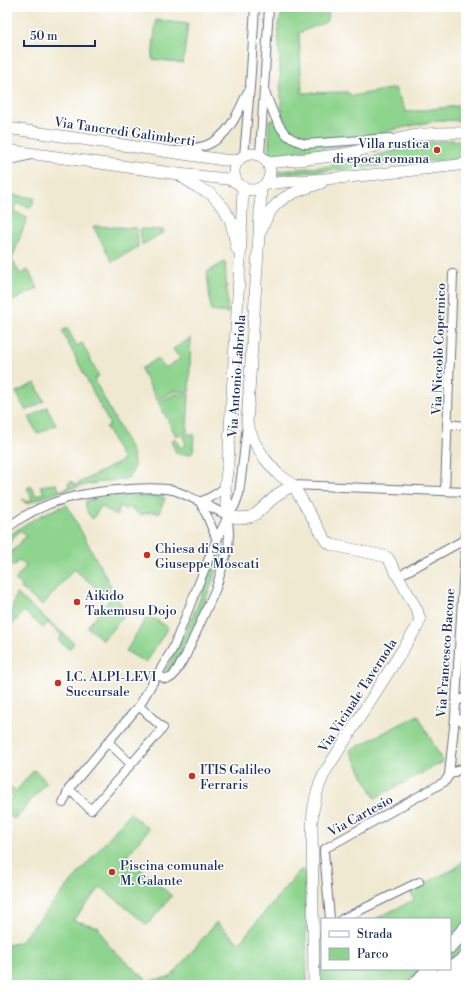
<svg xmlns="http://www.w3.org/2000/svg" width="473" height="992" font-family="'Libre Bodoni',serif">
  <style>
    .green { fill: #8ed48e; stroke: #548276 }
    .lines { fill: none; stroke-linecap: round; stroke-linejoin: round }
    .street-casing { stroke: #667086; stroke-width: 10 }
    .secondary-casing { stroke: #667086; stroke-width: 12 }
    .highway-casing { stroke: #667086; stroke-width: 16 }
    .street { stroke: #fff; stroke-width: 8 }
    .secondary { stroke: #fff; stroke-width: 11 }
    .highway { stroke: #fff; stroke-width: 14 }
    .poi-dot { fill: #c8321e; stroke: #fff; stroke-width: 1.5 }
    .labels { text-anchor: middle; stroke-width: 3; stroke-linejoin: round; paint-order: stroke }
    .street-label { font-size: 13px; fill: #1b2f5e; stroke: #fff }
    .poi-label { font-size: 13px; fill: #1b2f5e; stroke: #fff; text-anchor: start }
  </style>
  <rect width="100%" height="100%" fill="#fff"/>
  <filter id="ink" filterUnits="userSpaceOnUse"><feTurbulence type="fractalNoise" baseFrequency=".025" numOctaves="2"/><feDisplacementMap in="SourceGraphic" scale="8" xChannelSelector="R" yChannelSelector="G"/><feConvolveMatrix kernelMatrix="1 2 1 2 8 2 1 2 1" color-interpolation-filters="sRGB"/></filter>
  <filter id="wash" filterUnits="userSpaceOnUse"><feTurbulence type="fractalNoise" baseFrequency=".012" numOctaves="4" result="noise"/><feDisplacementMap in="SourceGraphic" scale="16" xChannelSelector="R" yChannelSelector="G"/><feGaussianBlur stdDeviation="0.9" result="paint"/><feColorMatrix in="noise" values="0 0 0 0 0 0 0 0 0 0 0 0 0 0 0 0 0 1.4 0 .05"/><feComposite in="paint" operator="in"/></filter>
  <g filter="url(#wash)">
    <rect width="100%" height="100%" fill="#f0e9d1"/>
    <g class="green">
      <path d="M 295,7 L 327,7 L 329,16 L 326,22 L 299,33 L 302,93 L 347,92 L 352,96 L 395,88 L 406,112 L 466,105 L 466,121 L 439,120 L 387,131 L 355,146 L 269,154 L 269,120 L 282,120 L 278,24 L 283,11 Z"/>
      <path d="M 156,20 L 188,24 L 183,63 L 152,59 Z"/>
      <path d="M 452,140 L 466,141 L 466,158 L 277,175 L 275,174 L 275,172 L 278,171 L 329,166 L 366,158 L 425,143 L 439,141 Z"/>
      <path d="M 7,194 L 35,198 L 31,208 L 18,203 L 14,211 L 27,218 L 12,259 L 20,274 L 28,270 L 38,288 L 7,304 Z"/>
      <path d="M 93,226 L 137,228 L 138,247 L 112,262 Z"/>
      <path d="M 140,229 L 162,230 L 164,231 L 164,232 L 142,245 Z"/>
      <path d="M 225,262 L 228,313 L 211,311 L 207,272 Z"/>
      <path d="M 67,328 L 77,346 L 82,343 L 99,376 L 94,379 L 131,450 L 133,456 L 134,464 L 133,471 L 129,477 L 123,479 C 90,483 57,490 27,504 L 22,500 L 23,499 L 27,502 L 32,499 L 27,488 L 31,486 L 36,496 L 44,492 L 40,486 L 56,484 L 60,491 L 69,487 L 68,483 L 72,481 L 74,485 L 81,482 L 123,460 L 106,427 L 110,425 L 62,331 Z"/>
      <path d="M 191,338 L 189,392 L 174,391 L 157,400 L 141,369 L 158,358 L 165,368 L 180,359 L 173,349 Z"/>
      <path d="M 35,383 L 44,401 L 26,411 L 16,392 Z"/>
      <path d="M 175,394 L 189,394 L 187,432 L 176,436 L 158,402 Z"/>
      <path d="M 47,407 L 56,425 L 37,434 L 29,417 Z"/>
      <path d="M 187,434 L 194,434 L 193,452 L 191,454 L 177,454 L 171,441 L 176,438 L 180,448 L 186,445 L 183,436 Z"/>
      <path d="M 120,496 L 154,496 L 165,498 L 159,513 L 151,512 L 140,515 L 129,507 L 126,510 L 120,506 L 117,512 L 118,513 L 116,516 L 101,506 L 93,519 C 87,514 85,509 86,501 L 105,497 Z"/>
      <path d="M 67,505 L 126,614 L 103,640 L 87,627 L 110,599 L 74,569 L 43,605 L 39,603 L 21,588 L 22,585 L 15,580 L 26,566 L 19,560 L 13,567 L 7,562 L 7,557 L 26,536 L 20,530 L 7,546 L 7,537 C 27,522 43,513 67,505 Z"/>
      <path d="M 219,547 L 222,548 L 222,550 C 211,592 193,633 171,671 L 168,673 L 166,671 L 166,669 C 181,642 195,614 205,585 C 209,573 212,557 219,547 Z"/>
      <path d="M 16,593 L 74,643 L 69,649 L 58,640 L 62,635 L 48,623 L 43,628 L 24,611 L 7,631 Z"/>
      <path d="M 148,615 L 168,627 L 146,663 L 126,651 Z"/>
      <path d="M 418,715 L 443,762 L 375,798 L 350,750 Z"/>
      <path d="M 34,770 L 47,782 L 15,819 L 7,814 L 7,802 L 14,797 L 7,791 L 7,784 L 16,791 Z"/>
      <path d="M 130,813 L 149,829 L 126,857 L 172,896 L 147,925 L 101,887 L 73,920 L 98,927 L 108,945 L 148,981 L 171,977 L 216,922 L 239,943 L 299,871 L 303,870 L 305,872 L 307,985 L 7,985 L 7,945 L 20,942 Z"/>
      <path d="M 466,857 L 466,985 L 321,985 L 320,935 L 322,934 L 322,969 L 450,969 L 450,919 L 375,919 L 414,900 L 410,891 L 456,868 Z"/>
    </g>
  </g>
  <g filter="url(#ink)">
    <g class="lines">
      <defs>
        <g id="street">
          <path d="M 264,90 C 270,103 276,126 288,136 C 293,140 299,142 305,144 L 390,138"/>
          <path d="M 176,151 C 186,149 199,148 207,145 C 229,136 238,113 247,93"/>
          <path d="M 260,155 L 269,7"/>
          <path d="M 244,156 L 250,87 L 255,7"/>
          <path d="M 7,161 L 31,155"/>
          <path d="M 447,424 L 466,426"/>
          <path d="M 293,485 L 466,492"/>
          <path d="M 445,491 L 453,274"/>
          <path d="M 200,502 L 207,516 L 217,540"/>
          <path d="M 200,502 C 210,498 217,494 225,487"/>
          <path d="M 7,528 C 44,499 84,492 130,489 C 144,488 159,487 173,490 C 183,493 191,498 201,502 C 210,507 219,511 228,516"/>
          <path d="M 406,572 L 466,539"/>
          <path d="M 158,675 L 166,679 L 170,678 L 173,676 L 186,655 L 216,588 L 228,548 L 229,534 L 228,517"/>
          <path d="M 456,702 L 466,697"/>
          <path d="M 455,717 L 462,721 L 466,726"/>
          <path d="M 131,764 L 108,742 L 139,706"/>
          <path d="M 449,775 L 455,717 L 466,532"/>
          <path d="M 69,789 L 91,810 L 163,728 L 139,706 L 173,648 L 213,548 L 228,516 L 235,505 L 239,494 L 243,462 L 247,425"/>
          <path d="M 63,803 L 69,789 L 108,742"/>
          <path d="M 330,919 L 324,852 L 324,850 L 326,848 L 444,782 L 446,780 L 449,775 L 466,766"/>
          <path d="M 342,919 L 419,882"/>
        </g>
        <g id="secondary">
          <path d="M 7,128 L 224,160 L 238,161"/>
          <path d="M 7,150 L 178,174 L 228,179 L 238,183"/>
          <circle cx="252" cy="172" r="18"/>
          <path d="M 268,163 C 295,160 322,158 349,153 C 367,149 385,143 402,138 C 423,133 445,132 466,133"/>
          <path d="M 178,174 L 197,187 L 211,194 L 224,208 L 231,222 L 237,249"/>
          <path d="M 264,185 C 287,180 311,181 335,178 C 378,175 422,169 466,164"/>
          <path d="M 243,187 L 240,261 L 228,463 L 225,487 L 228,516 L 240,518 L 250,517 L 256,514 L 278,494 L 293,485"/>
          <path d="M 261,188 L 259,235 L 247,424 L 255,443 L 265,459 L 277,473 L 293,485 L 326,541 L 332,545 L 384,556 L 388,558 L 417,610 L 420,620 L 417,627 L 325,772 C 317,788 313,804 312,822 L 314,985"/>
          <path d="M 261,231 C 264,223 268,214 273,208 C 284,194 304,189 321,183"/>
        </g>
        <g id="highway">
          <path d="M 450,946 L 466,928"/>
          <path d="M 415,985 L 430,969"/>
          <path d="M 428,985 L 466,958"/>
          <path d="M 451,985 L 466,974"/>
        </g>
      </defs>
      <use href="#street" class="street-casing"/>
      <use href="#secondary" class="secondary-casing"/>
      <use href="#highway" class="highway-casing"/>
      <use href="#street" class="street"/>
      <use href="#secondary" class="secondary"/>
      <use href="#highway" class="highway"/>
    </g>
  </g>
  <g class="poi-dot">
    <circle cx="437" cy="150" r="4"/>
    <circle cx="147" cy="555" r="4"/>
    <circle cx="77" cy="602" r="4"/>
    <circle cx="58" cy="683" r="4"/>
    <circle cx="192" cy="776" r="4"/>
    <circle cx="112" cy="872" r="4"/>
  </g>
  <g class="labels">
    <g class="street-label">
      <text transform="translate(125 131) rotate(8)" y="5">Via Tancredi Galimberti</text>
      <text transform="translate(438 349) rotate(-88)" y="5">Via Niccolò Copernico</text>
      <text transform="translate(236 376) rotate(-86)" y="5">Via Antonio Labriola</text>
      <text transform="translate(445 653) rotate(-86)" y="5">Via Francesco Bacone</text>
      <text transform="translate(357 695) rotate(-57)" y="5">Via Vicinale Tavernola</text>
      <text transform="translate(360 815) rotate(-29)" y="5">Via Cartesio</text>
    </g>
    <g class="poi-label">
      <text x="429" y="148" text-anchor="end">Villa rustica<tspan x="429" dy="15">di epoca romana</tspan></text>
      <text x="155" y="553">Chiesa di San<tspan x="155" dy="15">Giuseppe Moscati</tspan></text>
      <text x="85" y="600">Aikido<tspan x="85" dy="15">Takemusu Dojo</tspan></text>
      <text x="66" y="681">I.C. ALPI-LEVI<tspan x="66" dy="15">Succursale</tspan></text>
      <text x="200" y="774">ITIS Galileo<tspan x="200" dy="15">Ferraris</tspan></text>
      <text x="120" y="870">Piscina comunale<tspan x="120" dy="15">M. Galante</tspan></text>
    </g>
  </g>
  <rect width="473" height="992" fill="none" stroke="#fff" stroke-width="24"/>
  <rect x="321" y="918" width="130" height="52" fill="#ffffff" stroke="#a4acbf"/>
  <rect x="329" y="931" width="20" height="6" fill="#ffffff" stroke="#a4acbf"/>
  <text x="357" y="938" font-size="12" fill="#1b2f5e">Strada</text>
  <rect x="329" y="948" width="20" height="12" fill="#8ed48e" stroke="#a4acbf"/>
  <text x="357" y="958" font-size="12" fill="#1b2f5e">Parco</text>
  <path d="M24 40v6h71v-6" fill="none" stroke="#1b2f5e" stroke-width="2"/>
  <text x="30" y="40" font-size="12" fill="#1b2f5e" stroke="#ffffff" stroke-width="3" paint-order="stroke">50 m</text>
</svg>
